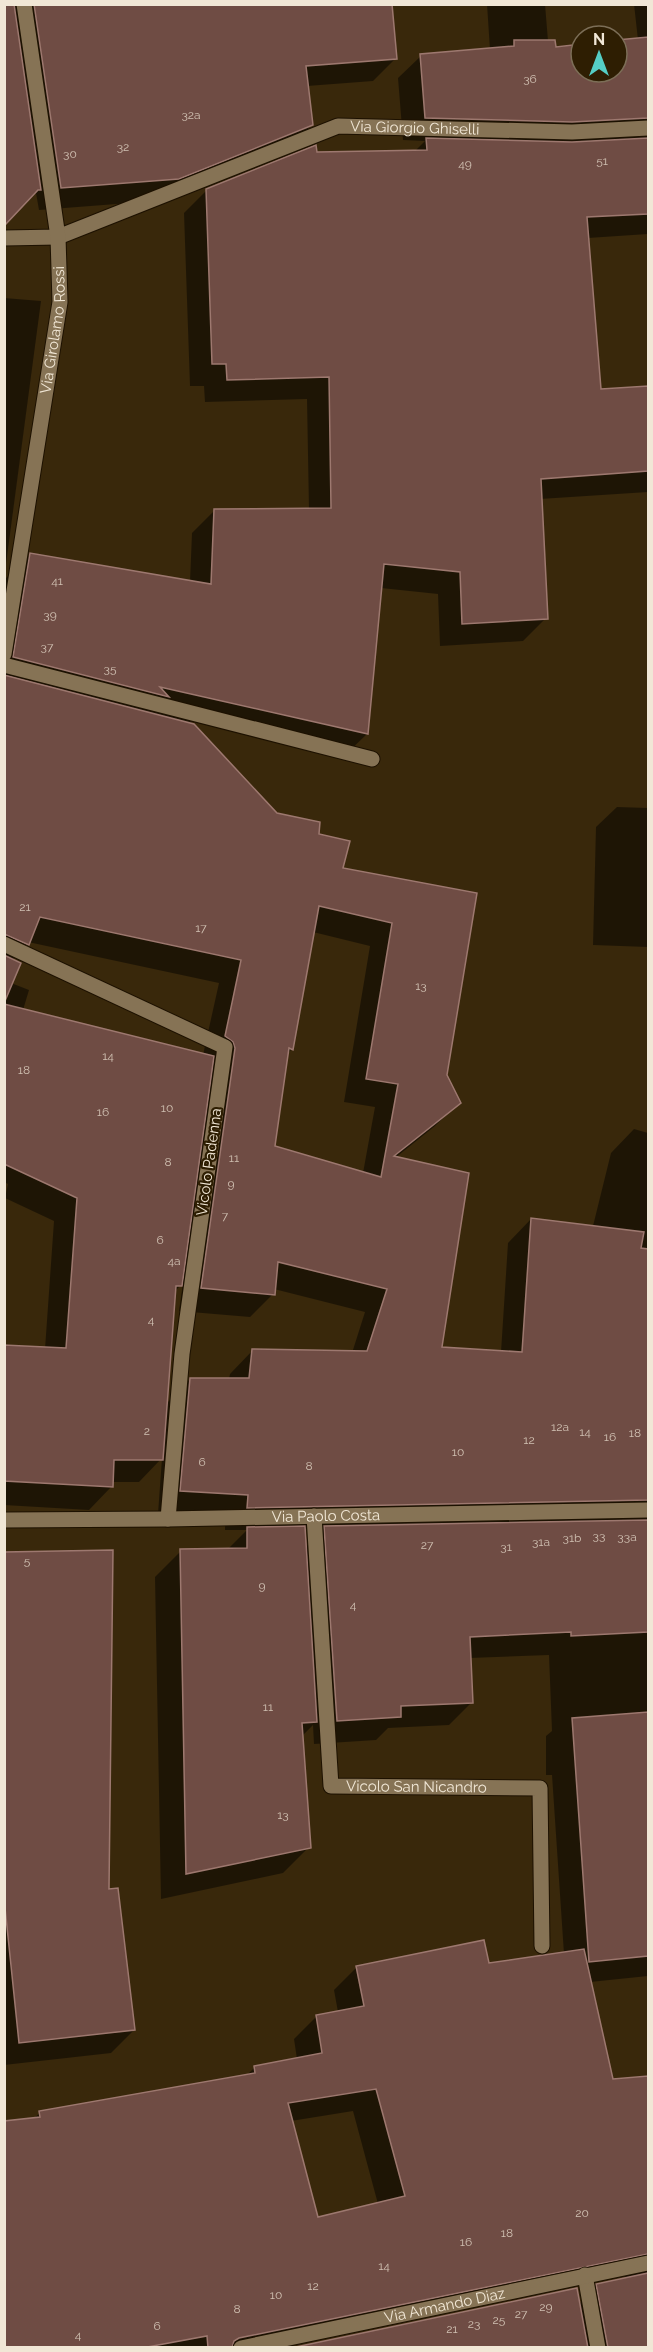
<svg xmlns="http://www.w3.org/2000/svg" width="653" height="2352" font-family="Raleway,sans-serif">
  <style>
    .shadow { fill: #0007; fill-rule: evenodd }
    .building { fill: #6f4c44; stroke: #9d786f; stroke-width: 1.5; fill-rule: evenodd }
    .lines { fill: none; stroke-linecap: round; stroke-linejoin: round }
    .minor-casing { stroke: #1d1100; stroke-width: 17 }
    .minor { stroke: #867355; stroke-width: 15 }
    .labels { text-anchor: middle; stroke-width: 4.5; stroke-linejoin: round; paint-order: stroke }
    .number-label { font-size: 12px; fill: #d0c0b2 }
    .street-label { font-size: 15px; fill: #f1e7d6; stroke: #2e1e02 }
  </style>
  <rect width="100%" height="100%" fill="#39280b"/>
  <g class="shadow">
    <path d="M 4,4 L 390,4 L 396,58 L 373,81 L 307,86 L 312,125 L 289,147 L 155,201 L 39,210 L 36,193 L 17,212 Z"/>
    <path d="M 487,4 L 545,4 L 548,41 L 555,48 L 581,46 L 581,72 L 617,72 L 617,42 L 638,40 L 634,4 L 648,4 L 648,234 L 588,238 L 600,391 L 648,388 L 648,492 L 540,499 L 546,618 L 523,641 L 440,646 L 438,594 L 381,588 L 367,734 L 344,756 L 190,721 L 276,814 L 317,835 L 342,869 L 476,894 L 445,1076 L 459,1102 L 435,1126 L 395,1158 L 441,1348 L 501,1352 L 508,1243 L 531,1219 L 593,1226 L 611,1153 L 634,1129 L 648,1133 L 648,1976 L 590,1982 L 612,2081 L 648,2078 L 648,2348 L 298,2348 L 579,2304 L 597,2285 L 630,2278 L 623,2276 L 280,2348 L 4,2348 L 33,2119 L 40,2113 L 245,2077 L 255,2067 L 297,2059 L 294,2039 L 317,2016 L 338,2012 L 334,1990 L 357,1967 L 487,1965 L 564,1954 L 552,1775 L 546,1775 L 546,1736 L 552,1731 L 549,1655 L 469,1658 L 472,1702 L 449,1725 L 388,1728 L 376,1740 L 314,1744 L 313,1725 L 302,1736 L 309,1847 L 283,1873 L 161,1899 L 155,1577 L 181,1551 L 227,1550 L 247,1530 L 225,1530 L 225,1517 L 158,1514 L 162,1458 L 139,1482 L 112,1482 L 112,1486 L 89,1510 L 4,1505 L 4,1347 L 45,1349 L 54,1221 L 5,1198 L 8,1184 L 4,1182 L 4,580 L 31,554 L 190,582 L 192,533 L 214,511 L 309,510 L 307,399 L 205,402 L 204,386 L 190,386 L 184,213 L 207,190 L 315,154 L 414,152 L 425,141 L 403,140 L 398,78 L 421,56 L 490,50 ZM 313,932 L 370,946 L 344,1102 L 375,1107 L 363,1173 L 273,1147 L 286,1055 L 292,1049 ZM 28,942 L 219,983 L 203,1055 L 23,1010 L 29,990 L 11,983 L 12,960 ZM 183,1283 L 179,1311 L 250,1317 L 273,1294 L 274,1289 L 365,1312 L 352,1353 L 253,1350 L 230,1374 L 229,1379 L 190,1379 L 166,1404 L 174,1292 ZM 324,1528 L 305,1548 L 304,1529 ZM 353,2111 L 378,2204 L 317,2219 L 291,2121 Z"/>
    <path d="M 4,298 L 41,301 L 4,579 Z"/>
    <path d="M 617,807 L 648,808 L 648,947 L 593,945 L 596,827 Z"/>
    <path d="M 4,1554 L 107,1891 L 134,2030 L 111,2053 L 4,2065 Z"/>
  </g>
  <g class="building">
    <path d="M 4,4 L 14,4 L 41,190 L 38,190 L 4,226 Z"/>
    <path d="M 34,4 L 392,4 L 397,59 L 306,66 L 313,125 L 179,179 L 61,188 Z"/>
    <path d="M 648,37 L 648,118 L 572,122 L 425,118 L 420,54 L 514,46 L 514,40 L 555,40 L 556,47 L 581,44 L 581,72 L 617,72 L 617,40 Z"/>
    <path d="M 426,138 L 572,142 L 648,138 L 648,214 L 587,217 L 601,389 L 648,386 L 648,471 L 541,479 L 548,619 L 462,624 L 460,572 L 384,564 L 368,734 L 160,687 L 169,697 L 13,657 L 30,553 L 211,584 L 214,509 L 331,508 L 329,377 L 227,380 L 226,364 L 212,364 L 206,189 L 316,145 L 317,152 L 427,150 Z"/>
    <path d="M 4,675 L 194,724 L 277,813 L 320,822 L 319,834 L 350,841 L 343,868 L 477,893 L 447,1075 L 461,1103 L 394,1156 L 469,1173 L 442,1347 L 522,1352 L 531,1218 L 644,1232 L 641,1248 L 648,1249 L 648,1500 L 247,1508 L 248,1495 L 180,1491 L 190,1378 L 249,1378 L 252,1349 L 367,1351 L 387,1289 L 278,1262 L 275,1295 L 201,1288 L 235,1048 L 233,1042 L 225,1036 L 241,960 L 40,917 L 29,945 L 4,934 ZM 319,906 L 392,923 L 366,1079 L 398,1084 L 381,1177 L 275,1146 L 289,1048 L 293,1050 Z"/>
    <path d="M 4,955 L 21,963 L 5,1001 L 4,1001 Z"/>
    <path d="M 4,1004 L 214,1056 L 182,1286 L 176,1286 L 163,1460 L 114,1460 L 113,1487 L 4,1481 L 4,1345 L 66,1348 L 77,1198 L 4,1164 Z"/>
    <path d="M 648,1520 L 648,1632 L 571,1636 L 571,1632 L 470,1637 L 473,1703 L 401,1706 L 401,1717 L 337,1721 L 324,1526 Z"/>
    <path d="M 305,1526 L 317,1722 L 302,1723 L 311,1848 L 186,1874 L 180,1549 L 247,1548 L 247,1527 Z"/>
    <path d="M 113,1550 L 109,1889 L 118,1888 L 135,2030 L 19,2043 L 4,1898 L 4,1552 Z"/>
    <path d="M 648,1712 L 648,1956 L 589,1962 L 572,1718 Z"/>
    <path d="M 484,1940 L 489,1963 L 584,1949 L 613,2079 L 648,2076 L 648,2254 L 239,2338 L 234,2341 L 232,2348 L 208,2348 L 207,2336 L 142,2348 L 4,2348 L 4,2121 L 40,2117 L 39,2111 L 255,2073 L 254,2066 L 322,2053 L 316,2015 L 364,2006 L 356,1966 ZM 376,2089 L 405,2196 L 318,2217 L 288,2103 Z"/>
    <path d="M 648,2273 L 648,2348 L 608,2348 L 596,2284 Z"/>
    <path d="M 577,2288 L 588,2348 L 291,2348 Z"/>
  </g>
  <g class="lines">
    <defs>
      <g id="minor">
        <path id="s1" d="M 4,238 L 58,237 L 338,126 L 572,132 L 648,128"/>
        <path id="s2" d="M 4,654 L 60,302 L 58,237 L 24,4"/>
        <path d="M 4,665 L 372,759"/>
        <path d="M 4,944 L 225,1047 L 182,1354 L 168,1519"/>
        <path id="s3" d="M 314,1516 L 331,1786 L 540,1788 L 542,1946"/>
        <path id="s4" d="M 4,1520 L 168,1519 L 648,1510"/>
        <path d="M 585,2275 L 598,2348"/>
        <path id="s5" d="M 241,2348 L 648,2263"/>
      </g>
    </defs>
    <use href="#minor" class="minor-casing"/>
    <use href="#minor" class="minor"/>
  </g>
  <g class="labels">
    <g class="number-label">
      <text x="530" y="83">36</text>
      <text x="191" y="119">32a</text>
      <text x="123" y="151">32</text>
      <text x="70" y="158">30</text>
      <text x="602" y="165">51</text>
      <text x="465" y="168">49</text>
      <text x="57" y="585">41</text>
      <text x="50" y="619">39</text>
      <text x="47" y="651">37</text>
      <text x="110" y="673">35</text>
      <text x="25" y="911">21</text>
      <text x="201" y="932">17</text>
      <text x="421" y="990">13</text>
      <text x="108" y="1060">14</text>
      <text x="24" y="1074">18</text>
      <text x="167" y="1112">10</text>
      <text x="103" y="1116">16</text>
      <text x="234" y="1162">11</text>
      <text x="168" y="1166">8</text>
      <text x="231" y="1188">9</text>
      <text x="225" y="1220">7</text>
      <text x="160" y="1244">6</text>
      <text x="174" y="1265">4a</text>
      <text x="151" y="1324">4</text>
      <text x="560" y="1431">12a</text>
      <text x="147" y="1435">2</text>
      <text x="585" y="1436">14</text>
      <text x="635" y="1437">18</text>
      <text x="610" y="1441">16</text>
      <text x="529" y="1444">12</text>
      <text x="458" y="1456">10</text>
      <text x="202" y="1466">6</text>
      <text x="309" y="1470">8</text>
      <text x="599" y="1540">33</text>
      <text x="627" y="1541">33a</text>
      <text x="572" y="1542">31b</text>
      <text x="541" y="1546">31a</text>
      <text x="427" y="1549">27</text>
      <text x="506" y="1551">31</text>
      <text x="27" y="1565">5</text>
      <text x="262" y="1590">9</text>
      <text x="353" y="1609">4</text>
      <text x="268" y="1711">11</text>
      <text x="283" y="1819">13</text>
      <text x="582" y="2217">20</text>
      <text x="507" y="2237">18</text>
      <text x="466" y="2246">16</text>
      <text x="384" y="2270">14</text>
      <text x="313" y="2290">12</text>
      <text x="276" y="2299">10</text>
      <text x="546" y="2311">29</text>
      <text x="237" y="2313">8</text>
      <text x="521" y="2318">27</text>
      <text x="499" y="2324">25</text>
      <text x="474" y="2328">23</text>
      <text x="157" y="2330">6</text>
      <text x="452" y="2333">21</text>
      <text x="78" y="2339">4</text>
    </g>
    <g class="street-label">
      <text dy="5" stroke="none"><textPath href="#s1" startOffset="432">Via Giorgio Ghiselli</textPath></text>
      <text dy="5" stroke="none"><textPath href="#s2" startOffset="328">Via Girolamo Rossi</textPath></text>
      <text transform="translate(209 1162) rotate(-82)" y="5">Vicolo Padenna</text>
      <text dy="5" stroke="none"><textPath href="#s4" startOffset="322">Via Paolo Costa</textPath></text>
      <text dy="5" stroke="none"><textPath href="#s3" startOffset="356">Vicolo San Nicandro</textPath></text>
      <text dy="5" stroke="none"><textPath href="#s5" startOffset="208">Via Armando Diaz</textPath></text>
    </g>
  </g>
  <rect width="653" height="2352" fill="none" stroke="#f1e7d6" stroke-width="12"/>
  <g transform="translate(599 54)"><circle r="28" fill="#2e1e02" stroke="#7c6e57" stroke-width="1.5"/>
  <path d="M0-4.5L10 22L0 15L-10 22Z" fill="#55cec5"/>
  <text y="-9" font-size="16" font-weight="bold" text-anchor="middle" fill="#f1e7d6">N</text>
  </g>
</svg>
